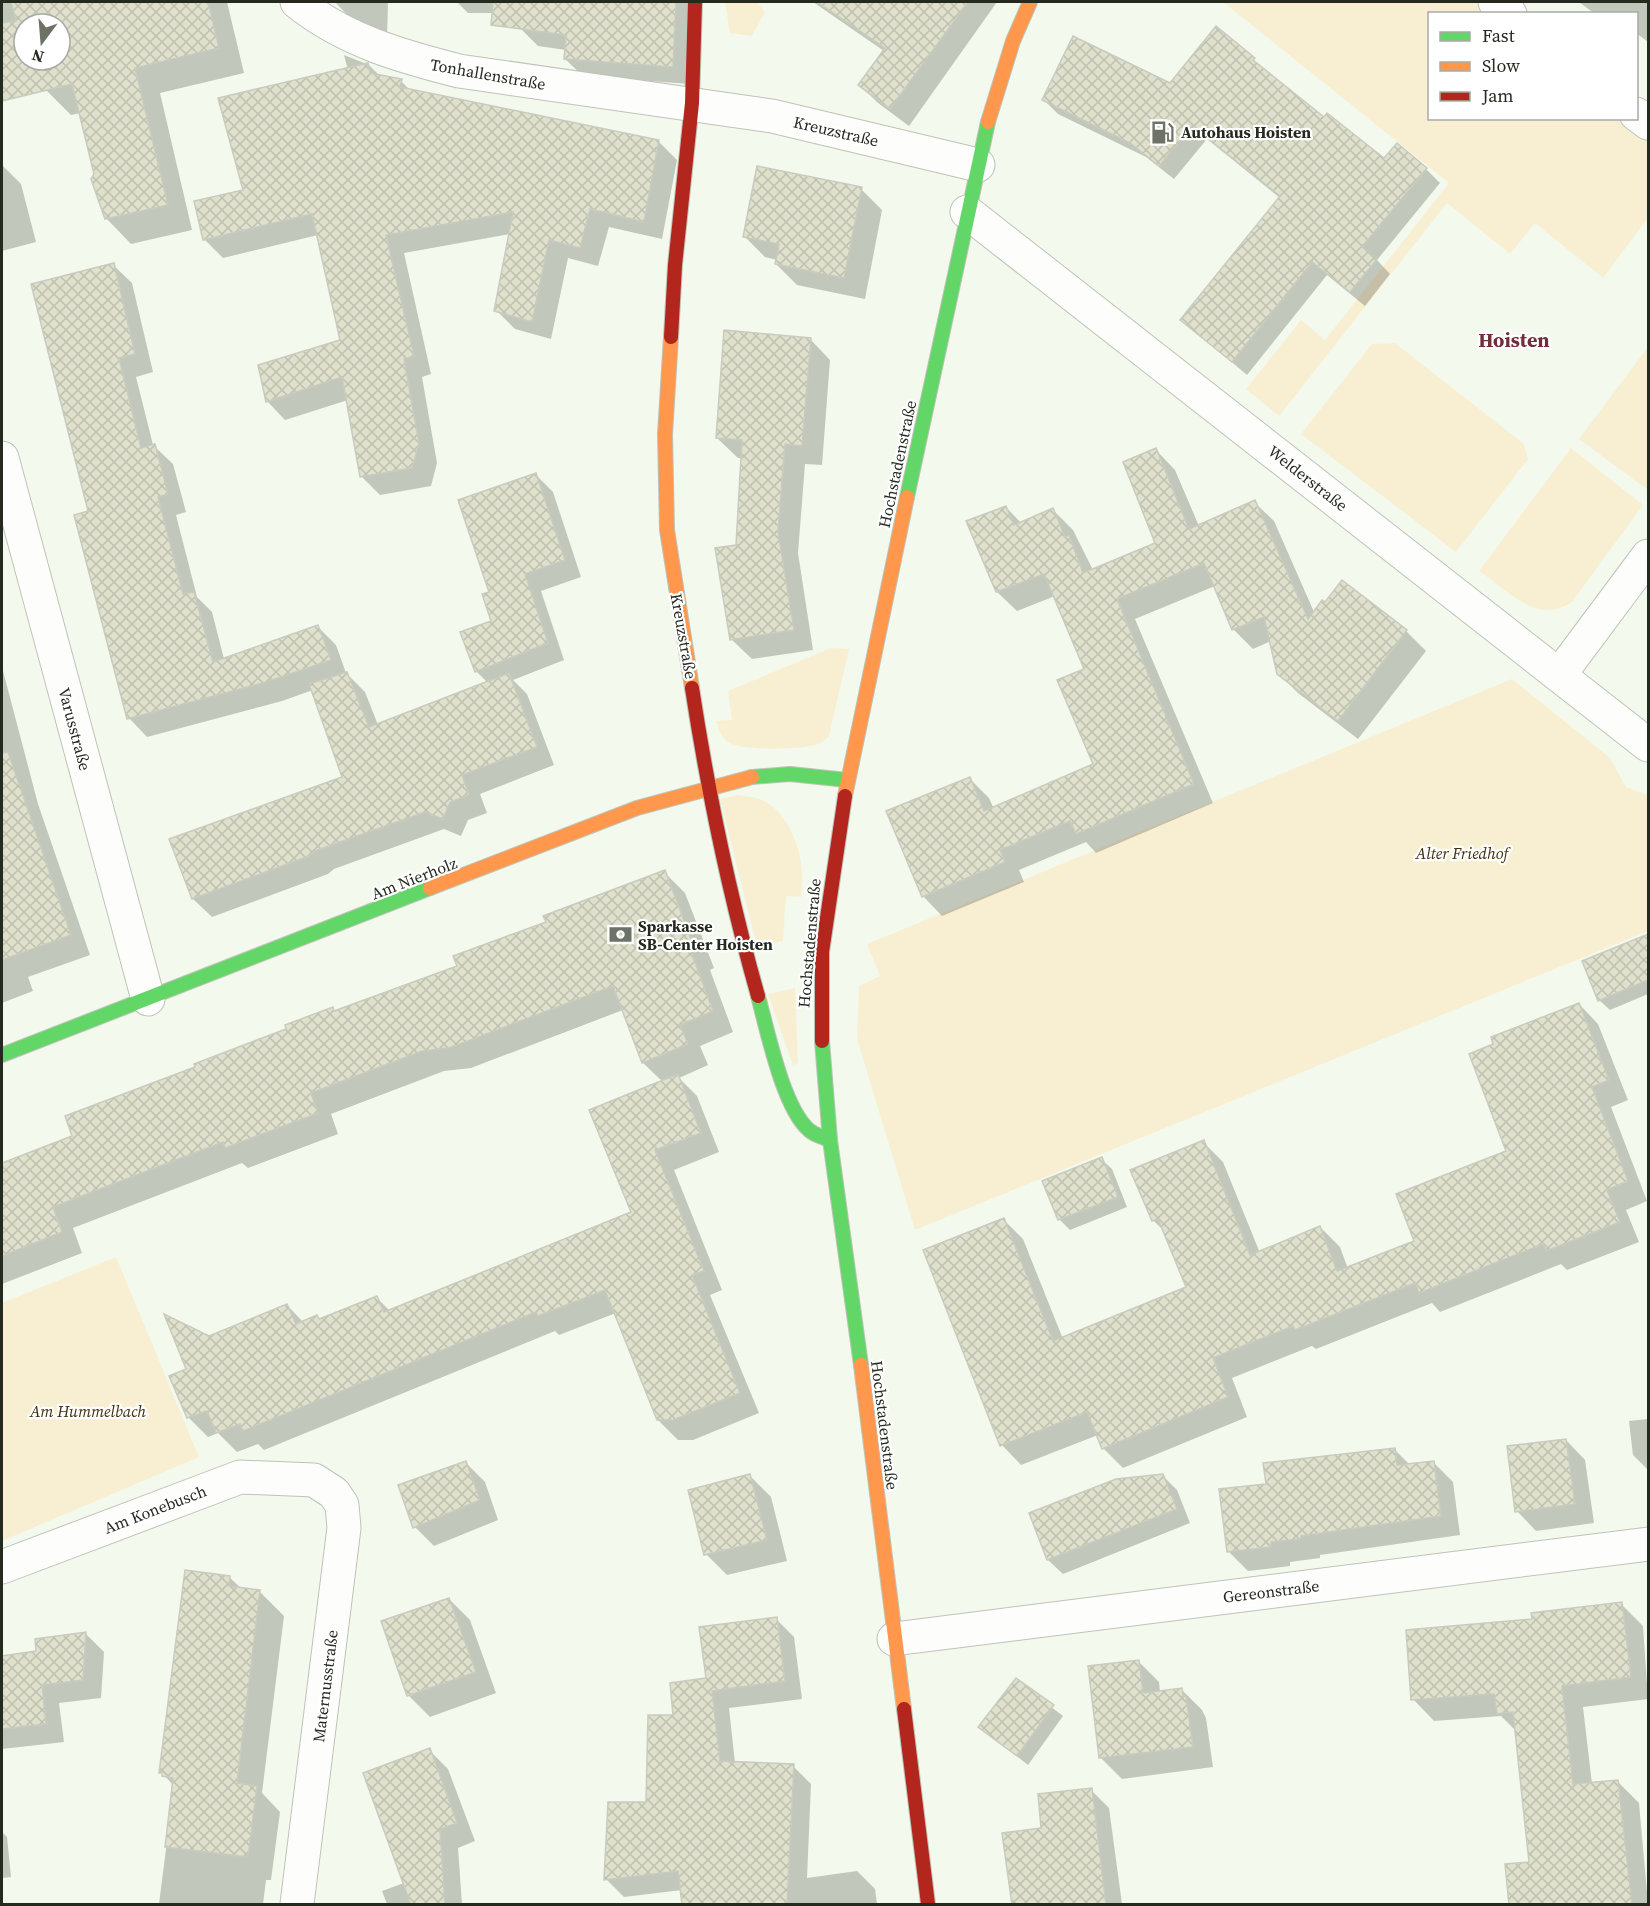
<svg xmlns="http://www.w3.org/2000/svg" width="1650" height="1906" font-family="'Source Serif 4',serif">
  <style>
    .green { fill: #f8efd3 }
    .shadow { fill: #0003; fill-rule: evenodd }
    .building { fill: url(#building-cross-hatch); stroke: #c9cbbf; stroke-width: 1.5; fill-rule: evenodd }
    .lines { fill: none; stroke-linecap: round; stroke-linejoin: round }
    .street-casing { stroke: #bec3b8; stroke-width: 35 }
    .fast-casing { stroke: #bec3b8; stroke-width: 16 }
    .slow-casing { stroke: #bec3b8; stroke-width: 16 }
    .jam-casing { stroke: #bec3b8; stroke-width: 16 }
    .street { stroke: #fdfefc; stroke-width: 33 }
    .fast { stroke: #63d668; stroke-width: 14 }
    .slow { stroke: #ff974d; stroke-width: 14 }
    .jam { stroke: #b3261e; stroke-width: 14 }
    .labels { text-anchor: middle; stroke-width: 4.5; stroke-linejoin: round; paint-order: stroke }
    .street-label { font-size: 16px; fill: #252a1f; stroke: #fff }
    .poi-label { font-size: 16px; font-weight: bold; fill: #252a1f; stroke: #fff; text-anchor: start }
    .park-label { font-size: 16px; font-style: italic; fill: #403010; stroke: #fff }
    .quarter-label { font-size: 20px; font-weight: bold; fill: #732c3a; stroke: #fff }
  </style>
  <defs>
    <pattern id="building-cross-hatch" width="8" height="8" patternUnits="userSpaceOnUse" patternTransform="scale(1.5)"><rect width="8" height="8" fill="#dfe1cc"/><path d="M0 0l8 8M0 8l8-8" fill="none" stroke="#bfc1af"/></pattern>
  </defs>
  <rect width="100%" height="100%" fill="#f3f9ec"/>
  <g class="green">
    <path d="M 725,2 L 757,2 L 765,12 L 752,36 L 730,33 Z"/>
    <path d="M 1223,2 L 1476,2 L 1491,13 L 1430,14 L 1430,118 L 1623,119 L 1648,139 L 1648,218 L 1603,278 L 1535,223 L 1510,254 L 1447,203 L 1279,416 L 1246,389 L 1301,320 L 1325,340 L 1449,183 Z"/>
    <path d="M 1395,343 L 1524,444 L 1528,459 L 1456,552 L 1301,434 L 1372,344 Z"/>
    <path d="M 1648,347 L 1648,490 L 1579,439 Z"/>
    <path d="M 1571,448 L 1643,505 L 1572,602 C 1536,626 1508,590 1479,571 Z"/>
    <path d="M 831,648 L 849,649 L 829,736 C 826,739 822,743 818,744 C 803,750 740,751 728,742 C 721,737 719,729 716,721 L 732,720 L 728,691 Z"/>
    <path d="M 1512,679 L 1610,758 L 1626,787 L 1648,795 L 1648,931 L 915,1230 L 857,1039 L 859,986 L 880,976 L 867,944 Z"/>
    <path d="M 738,795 C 745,796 755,797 762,800 C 794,815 807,864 801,897 L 786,896 L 783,941 L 757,946 L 720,799 Z"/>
    <path d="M 795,988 L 798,1063 L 793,1065 L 768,994 Z"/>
    <path d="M 116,1257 L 199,1457 L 2,1541 L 2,1303 Z"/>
  </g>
  <g class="shadow">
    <path d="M 2,2 L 227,2 L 244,73 L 160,93 L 192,230 L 131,244 L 106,218 L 81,113 L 71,115 L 46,90 L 2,101 ZM 24,24 L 60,24 L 60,60 L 24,60 Z"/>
    <path d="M 335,2 L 388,2 L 387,39 L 354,22 Z"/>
    <path d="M 457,2 L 695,2 L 689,84 L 583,76 L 565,59 L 566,50 L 538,46 L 521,29 L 522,13 L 468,13 Z"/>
    <path d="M 813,2 L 997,2 L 909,126 L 878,103 L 860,85 L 884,51 Z"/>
    <path d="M 1579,2 L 1648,2 L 1648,42 L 1636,33 L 1636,14 L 1595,14 Z"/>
    <path d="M 1216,28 L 1324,119 L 1385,160 L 1426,169 L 1440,183 L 1377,260 L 1390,274 L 1365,306 L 1327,275 L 1247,375 L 1182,320 L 1280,198 L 1207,139 L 1174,179 L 1146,157 L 1058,114 L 1044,100 L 1170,84 Z"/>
    <path d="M 344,55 L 369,65 L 381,77 L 401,81 L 411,91 L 658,141 L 677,160 L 662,239 L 609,227 L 598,266 L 568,258 L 551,339 L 515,329 L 496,310 L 510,234 L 404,253 L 431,374 L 422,377 L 437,463 L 431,486 L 380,495 L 362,477 L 348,400 L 285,420 L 267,401 L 342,341 L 318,235 L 223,258 L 204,239 L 348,70 Z"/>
    <path d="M 2,165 L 21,184 L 36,242 L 2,251 Z"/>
    <path d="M 861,189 L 882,210 L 865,299 L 797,285 L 776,264 L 777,260 L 765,257 L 744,236 Z"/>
    <path d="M 113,265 L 132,283 L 153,372 L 136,377 L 153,445 L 173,464 L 186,512 L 176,515 L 197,597 L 212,612 L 224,659 L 318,627 L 336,645 L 346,673 L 365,692 L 378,725 L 488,683 L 476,671 L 493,622 L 491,593 L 536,475 L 553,492 L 581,577 L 541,591 L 564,660 L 513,680 L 527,694 L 554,765 L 480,794 L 487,813 L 468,820 L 461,836 L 444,829 L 334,869 L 328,874 L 212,917 L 193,899 L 171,840 L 344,778 L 313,690 L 282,701 L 147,737 L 129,718 L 89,512 Z"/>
    <path d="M 810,339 L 830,360 L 822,465 L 805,464 L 798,553 L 813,650 L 752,659 L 731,639 L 742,458 L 738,458 L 717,438 Z"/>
    <path d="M 1156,450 L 1175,470 L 1199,526 L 1254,502 L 1274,521 L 1314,612 L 1325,604 L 1342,582 L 1406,631 L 1426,651 L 1358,739 L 1298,693 L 1278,673 L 1271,641 L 1253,649 L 1233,629 L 1215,586 L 1135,619 L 1213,803 L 1096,853 L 1086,842 L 1019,870 L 1024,882 L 942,916 L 923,896 L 969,778 L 989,798 L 994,809 L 1095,765 L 1086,670 L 1055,596 L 1017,611 L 997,592 L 968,522 L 1006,507 L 1022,524 L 1053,510 L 1073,530 L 1093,570 L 1157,543 Z"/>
    <path d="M 2,667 L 38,804 L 90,955 L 28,977 L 33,991 L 2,1003 Z"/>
    <path d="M 664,872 L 685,893 L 714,968 L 710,970 L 733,1032 L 700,1046 L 708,1065 L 679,1078 L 697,1096 L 719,1152 L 674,1170 L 722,1290 L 710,1295 L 759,1413 L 693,1440 L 678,1440 L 658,1420 L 616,1313 L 559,1335 L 555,1331 L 264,1450 L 258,1444 L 237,1452 L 218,1433 L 208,1437 L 188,1417 L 187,1370 L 209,1338 L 287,1305 L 304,1323 L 320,1321 L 377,1298 L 390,1311 L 632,1213 L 663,1082 L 643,1063 L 623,1010 L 471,1068 L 444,1071 L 331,1114 L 338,1134 L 248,1168 L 242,1163 L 73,1228 L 82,1253 L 2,1284 L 2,1165 L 74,1137 L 197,1068 L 332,1009 L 336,1012 L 459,967 L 547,923 Z"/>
    <path d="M 1641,939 L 1648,946 L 1648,994 L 1610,1010 L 1599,1000 Z"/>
    <path d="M 1579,1004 L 1598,1024 L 1628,1100 L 1611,1107 L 1647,1201 L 1626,1210 L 1639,1242 L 1567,1270 L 1561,1264 L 1440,1312 L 1432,1303 L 1316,1349 L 1312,1346 L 1232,1378 L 1247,1417 L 1123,1468 L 1103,1448 L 1098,1435 L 1021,1465 L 1002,1445 L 1003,1219 L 1023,1239 L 1063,1339 L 1188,1287 L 1166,1233 L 1153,1220 L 1203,1142 L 1223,1162 L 1260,1253 L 1320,1227 L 1340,1247 L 1348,1269 L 1416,1242 L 1508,1152 Z"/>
    <path d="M 1101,1159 L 1112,1169 L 1127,1207 L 1070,1230 L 1060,1220 L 1044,1182 Z"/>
    <path d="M 1648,1419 L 1648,1470 L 1633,1455 L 1629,1421 Z"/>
    <path d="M 1566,1440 L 1585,1460 L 1594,1523 L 1536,1531 L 1517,1511 Z"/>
    <path d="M 1394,1449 L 1410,1465 L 1433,1462 L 1453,1482 L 1460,1535 L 1320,1555 L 1320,1558 L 1290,1562 L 1290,1566 L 1248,1571 L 1228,1551 L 1268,1485 Z"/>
    <path d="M 466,1463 L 485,1482 L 498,1520 L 434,1546 L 415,1527 Z"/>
    <path d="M 1162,1475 L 1177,1490 L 1190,1523 L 1063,1574 L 1048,1560 L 1030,1514 Z"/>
    <path d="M 750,1476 L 771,1497 L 787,1561 L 727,1575 L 706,1554 Z"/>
    <path d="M 229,1577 L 242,1589 L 260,1592 L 284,1616 L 262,1793 L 280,1812 L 271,1880 L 266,1880 L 263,1904 L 159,1904 L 174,1786 L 161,1772 Z"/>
    <path d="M 449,1599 L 470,1620 L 496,1693 L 430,1717 L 409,1696 L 383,1622 Z"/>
    <path d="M 1621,1604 L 1643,1626 L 1648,1699 L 1583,1707 L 1592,1784 L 1617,1781 L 1639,1803 L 1648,1904 L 1587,1904 L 1516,1731 L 1501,1716 L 1434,1721 L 1413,1699 L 1534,1621 Z"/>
    <path d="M 776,1619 L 794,1637 L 802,1699 L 729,1708 L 735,1763 L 793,1766 L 811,1784 L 807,1878 L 857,1871 L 875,1889 L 877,1904 L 684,1904 L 682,1890 L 624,1897 L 606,1879 L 647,1804 L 675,1717 L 707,1679 Z"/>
    <path d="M 86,1634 L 104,1652 L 101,1698 L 59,1703 L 64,1742 L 2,1749 L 2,1657 L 38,1653 Z"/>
    <path d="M 1138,1661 L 1159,1682 L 1160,1692 L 1181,1689 L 1202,1710 L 1206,1718 L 1213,1767 L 1122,1779 L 1101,1758 Z"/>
    <path d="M 1016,1680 L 1063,1716 L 1028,1765 L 980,1727 Z"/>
    <path d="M 429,1750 L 448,1769 L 475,1841 L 458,1848 L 462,1904 L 387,1904 L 382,1891 L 404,1883 Z"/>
    <path d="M 1091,1790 L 1109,1808 L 1122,1904 L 1013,1904 L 1043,1829 Z"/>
    <path d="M 2,1832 L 7,1837 L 11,1877 L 2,1878 Z"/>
  </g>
  <g class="building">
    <path d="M 11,2 L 208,2 L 219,48 L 135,68 L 168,205 L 105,219 L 91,179 L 94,174 L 72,84 L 2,101 L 2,23 L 16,21 ZM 24,24 L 60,24 L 60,60 L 24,60 Z"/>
    <path d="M 493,2 L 676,2 L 673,67 L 564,59 L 566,35 L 491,25 Z"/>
    <path d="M 817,2 L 968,2 L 890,109 L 858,85 L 885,48 Z"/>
    <path d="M 1216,26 L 1255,58 L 1253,60 L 1324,117 L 1327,113 L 1384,158 L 1397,143 L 1427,168 L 1362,247 L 1377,259 L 1350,292 L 1312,262 L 1232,362 L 1180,320 L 1280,196 L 1192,126 L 1159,166 L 1130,143 L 1042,100 L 1073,36 L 1170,83 Z"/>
    <path d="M 368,63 L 370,73 L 402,79 L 400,87 L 659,140 L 644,222 L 590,209 L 580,248 L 549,240 L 532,322 L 494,311 L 513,212 L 386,235 L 414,356 L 404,359 L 419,444 L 412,468 L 360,477 L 342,377 L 266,402 L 258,365 L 340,340 L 312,214 L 203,240 L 194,201 L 243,190 L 218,98 Z"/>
    <path d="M 757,166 L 862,187 L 844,278 L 775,264 L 779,244 L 743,237 Z"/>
    <path d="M 114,263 L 135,354 L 119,358 L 141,448 L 155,444 L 168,494 L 158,497 L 183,594 L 194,592 L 213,662 L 318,625 L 331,660 L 263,683 L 127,719 L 74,515 L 88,511 L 31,284 Z"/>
    <path d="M 724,330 L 811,338 L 802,446 L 785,444 L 778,532 L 794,630 L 730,640 L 715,548 L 736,545 L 742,440 L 716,438 Z"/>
    <path d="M 1156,448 L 1189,529 L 1255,500 L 1308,619 L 1322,600 L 1325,602 L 1342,580 L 1407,630 L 1338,721 L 1277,674 L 1264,617 L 1232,630 L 1204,563 L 1117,599 L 1194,784 L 1076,834 L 1070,821 L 1000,850 L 1005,862 L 922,897 L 886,811 L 970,777 L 984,811 L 1093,764 L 1057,680 L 1084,669 L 1044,574 L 996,592 L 966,521 L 1006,506 L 1014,525 L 1053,508 L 1065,537 L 1069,535 L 1083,573 L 1155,543 L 1123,462 Z"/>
    <path d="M 536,473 L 565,560 L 525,574 L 548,643 L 475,672 L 460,632 L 491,621 L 482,594 L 489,592 L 458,500 Z"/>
    <path d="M 347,672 L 369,727 L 509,673 L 537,747 L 462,775 L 469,795 L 450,802 L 443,819 L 425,812 L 315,851 L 309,856 L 192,899 L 169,839 L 342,777 L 309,684 Z"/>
    <path d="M 8,752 L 71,935 L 2,960 L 2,753 Z"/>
    <path d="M 665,870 L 694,947 L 690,949 L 713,1011 L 680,1025 L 688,1044 L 642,1063 L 613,986 L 449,1048 L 422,1051 L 311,1093 L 318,1113 L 225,1148 L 223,1142 L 53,1207 L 62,1232 L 2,1256 L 2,1163 L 72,1136 L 65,1116 L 195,1067 L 194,1064 L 286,1029 L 285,1025 L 333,1007 L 334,1011 L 457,966 L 453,956 L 546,922 L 543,916 Z"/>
    <path d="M 1648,934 L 1648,980 L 1598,1001 L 1582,961 Z"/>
    <path d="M 1579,1003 L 1609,1080 L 1592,1087 L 1628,1181 L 1607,1190 L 1620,1222 L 1546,1251 L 1543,1244 L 1419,1293 L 1415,1283 L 1295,1330 L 1293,1326 L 1213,1358 L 1228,1397 L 1102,1449 L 1087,1412 L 1000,1446 L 923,1250 L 1004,1218 L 1053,1341 L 1186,1287 L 1158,1219 L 1152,1221 L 1130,1170 L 1204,1140 L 1250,1255 L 1320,1226 L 1337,1271 L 1414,1241 L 1396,1194 L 1506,1151 L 1469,1054 L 1493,1044 L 1491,1037 Z"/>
    <path d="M 678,1074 L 701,1133 L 655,1150 L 704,1271 L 692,1275 L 740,1393 L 673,1420 L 657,1420 L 605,1290 L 538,1316 L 536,1312 L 243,1431 L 240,1424 L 216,1433 L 207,1411 L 187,1418 L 169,1376 L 186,1369 L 164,1314 L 209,1336 L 287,1304 L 296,1324 L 317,1315 L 319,1319 L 377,1296 L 384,1312 L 631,1212 L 589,1110 Z"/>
    <path d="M 1102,1157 L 1118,1197 L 1058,1220 L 1042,1181 Z"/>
    <path d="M 1566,1439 L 1575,1504 L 1515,1512 L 1507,1446 Z"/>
    <path d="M 1395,1448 L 1397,1465 L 1434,1461 L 1441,1516 L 1301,1536 L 1301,1539 L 1271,1542 L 1271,1547 L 1227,1552 L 1219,1489 L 1266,1484 L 1263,1463 Z"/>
    <path d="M 466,1461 L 480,1500 L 413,1528 L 398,1485 Z"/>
    <path d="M 750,1474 L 767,1540 L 704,1555 L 688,1490 Z"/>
    <path d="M 1163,1474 L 1177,1509 L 1047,1560 L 1029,1513 L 1116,1479 Z"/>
    <path d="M 185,1570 L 230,1576 L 229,1586 L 260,1590 L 237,1783 L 257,1786 L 248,1857 L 165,1847 L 173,1778 L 162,1776 L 162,1773 L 159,1773 Z"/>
    <path d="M 449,1598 L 476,1672 L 407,1696 L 381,1621 Z"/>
    <path d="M 1622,1602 L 1631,1677 L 1562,1686 L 1573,1784 L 1618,1780 L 1632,1905 L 1509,1905 L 1505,1864 L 1529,1862 L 1513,1712 L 1497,1714 L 1494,1694 L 1411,1700 L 1406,1630 L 1532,1619 L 1531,1613 Z"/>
    <path d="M 777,1617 L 785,1681 L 712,1691 L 720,1761 L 794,1764 L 787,1905 L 682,1905 L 678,1871 L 604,1880 L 608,1802 L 646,1802 L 648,1715 L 673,1715 L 670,1683 L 706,1678 L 699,1627 Z"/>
    <path d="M 86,1632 L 83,1680 L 42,1685 L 46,1724 L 2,1729 L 2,1656 L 36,1651 L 35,1639 Z"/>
    <path d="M 1139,1660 L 1143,1693 L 1182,1688 L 1183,1696 L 1186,1696 L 1193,1747 L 1099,1758 L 1088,1666 Z"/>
    <path d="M 1016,1678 L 1054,1705 L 1017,1756 L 978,1727 Z"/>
    <path d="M 430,1748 L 457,1823 L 440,1829 L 445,1905 L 411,1905 L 363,1773 Z"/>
    <path d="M 1092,1788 L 1106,1905 L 1012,1905 L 1002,1833 L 1041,1828 L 1038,1794 Z"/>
  </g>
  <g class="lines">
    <defs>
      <g id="street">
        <path d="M 297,2 C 344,40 400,56 459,71 L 772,116 L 978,165"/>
        <path d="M 1495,2 L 1510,14"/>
        <path d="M 1636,114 L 1648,123"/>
        <path d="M 967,212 L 1648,745"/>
        <path d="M 2,458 L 148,999"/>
        <path d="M 1560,674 L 1648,556"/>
        <path d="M 2,1567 L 240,1477 L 314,1480 L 334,1493 L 342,1505 L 344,1528 L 297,1904"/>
        <path d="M 894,1639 L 1648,1544"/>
      </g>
      <g id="fast">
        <path d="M 907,497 L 988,122"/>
        <path d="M 752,777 L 790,774 L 847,780"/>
        <path d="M 758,996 C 767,1029 783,1108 809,1130 C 814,1135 823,1137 830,1140"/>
        <path d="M 822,1041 L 830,1140 L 861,1365"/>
        <path d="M 2,1055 L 430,888"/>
      </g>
      <g id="slow">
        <path d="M 988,122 L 1013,41 L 1030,2"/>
        <path d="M 671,337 L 665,434 L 667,530 L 692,688"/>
        <path d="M 845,796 L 907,497"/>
        <path d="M 430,888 L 637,808 L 752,777"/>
        <path d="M 861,1365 L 904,1709"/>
      </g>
      <g id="jam">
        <path d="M 671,337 L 675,265 L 692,103 L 695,2"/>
        <path d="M 692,688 C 708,792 729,894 758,996"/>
        <path d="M 822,1041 L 822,952 L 845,796"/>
        <path d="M 904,1709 L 928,1904"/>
      </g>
    </defs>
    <use href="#street" class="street-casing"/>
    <use href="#fast" class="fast-casing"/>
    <use href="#slow" class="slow-casing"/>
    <use href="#jam" class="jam-casing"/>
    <use href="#street" class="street"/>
    <use href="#fast" class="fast"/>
    <use href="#slow" class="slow"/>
    <use href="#jam" class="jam"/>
  </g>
  <defs>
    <symbol id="fuel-bare" viewBox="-9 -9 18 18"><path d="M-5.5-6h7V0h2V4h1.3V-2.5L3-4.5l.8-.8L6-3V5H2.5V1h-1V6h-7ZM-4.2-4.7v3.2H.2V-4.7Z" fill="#6d7267" stroke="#fff" stroke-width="2.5" paint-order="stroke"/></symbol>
    <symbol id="bank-bare" viewBox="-9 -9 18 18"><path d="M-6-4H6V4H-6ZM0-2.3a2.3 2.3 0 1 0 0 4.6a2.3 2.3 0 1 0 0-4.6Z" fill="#6d7267" stroke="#fff" stroke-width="2.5" paint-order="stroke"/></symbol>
  </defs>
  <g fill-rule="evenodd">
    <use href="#fuel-bare" x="1146" y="116" width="33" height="33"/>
    <use href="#bank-bare" x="604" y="918" width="33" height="33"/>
  </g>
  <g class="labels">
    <g class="street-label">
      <text transform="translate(488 74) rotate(10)" y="6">Tonhallenstraße</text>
      <text transform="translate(836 131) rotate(13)" y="6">Kreuzstraße</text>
      <text transform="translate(897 464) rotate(-78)" y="6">Hochstadenstraße</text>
      <text transform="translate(1308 478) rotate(38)" y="6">Welderstraße</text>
      <text transform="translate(684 636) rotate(80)" y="6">Kreuzstraße</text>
      <text transform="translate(75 729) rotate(75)" y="6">Varusstraße</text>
      <text transform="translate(414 878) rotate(-21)" y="6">Am Nierholz</text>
      <text transform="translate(809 943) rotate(-85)" y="6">Hochstadenstraße</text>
      <text transform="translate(885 1425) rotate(83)" y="6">Hochstadenstraße</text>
      <text transform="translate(155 1509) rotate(-21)" y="6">Am Konebusch</text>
      <text transform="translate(1271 1591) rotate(-7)" y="6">Gereonstraße</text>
      <text transform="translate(325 1686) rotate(-83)" y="6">Maternusstraße</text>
    </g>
    <g class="poi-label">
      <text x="1181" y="138">Autohaus Hoisten</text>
      <text x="638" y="932">Sparkasse<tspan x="638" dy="18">SB-Center Hoisten</tspan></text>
    </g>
    <g class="park-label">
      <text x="1462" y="859">Alter Friedhof</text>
      <text x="88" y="1417">Am Hummelbach</text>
    </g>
    <g class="quarter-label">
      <text x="1514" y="347">Hoisten</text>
    </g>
  </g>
  <rect width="1650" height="1906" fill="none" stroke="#252a1f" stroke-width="6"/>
  <rect x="1428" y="12" width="210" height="108" fill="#ffffff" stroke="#a8aaa5" stroke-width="1.5"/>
  <rect x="1440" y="32" width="30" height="9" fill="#63d668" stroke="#a8aaa5" stroke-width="1.5"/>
  <text x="1482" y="42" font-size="18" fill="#252a1f">Fast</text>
  <rect x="1440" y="62" width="30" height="9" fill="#ff974d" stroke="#a8aaa5" stroke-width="1.5"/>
  <text x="1482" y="72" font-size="18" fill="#252a1f">Slow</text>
  <rect x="1440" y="92" width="30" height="9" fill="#b3261e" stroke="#a8aaa5" stroke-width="1.5"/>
  <text x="1482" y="102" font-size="18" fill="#252a1f">Jam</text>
  <g transform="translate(42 42) rotate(196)"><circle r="28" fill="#ffffff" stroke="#a8aaa5" stroke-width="1.5"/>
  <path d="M0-4.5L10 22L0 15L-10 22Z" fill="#6d7267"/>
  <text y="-9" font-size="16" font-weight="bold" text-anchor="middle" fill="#252a1f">N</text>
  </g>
</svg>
